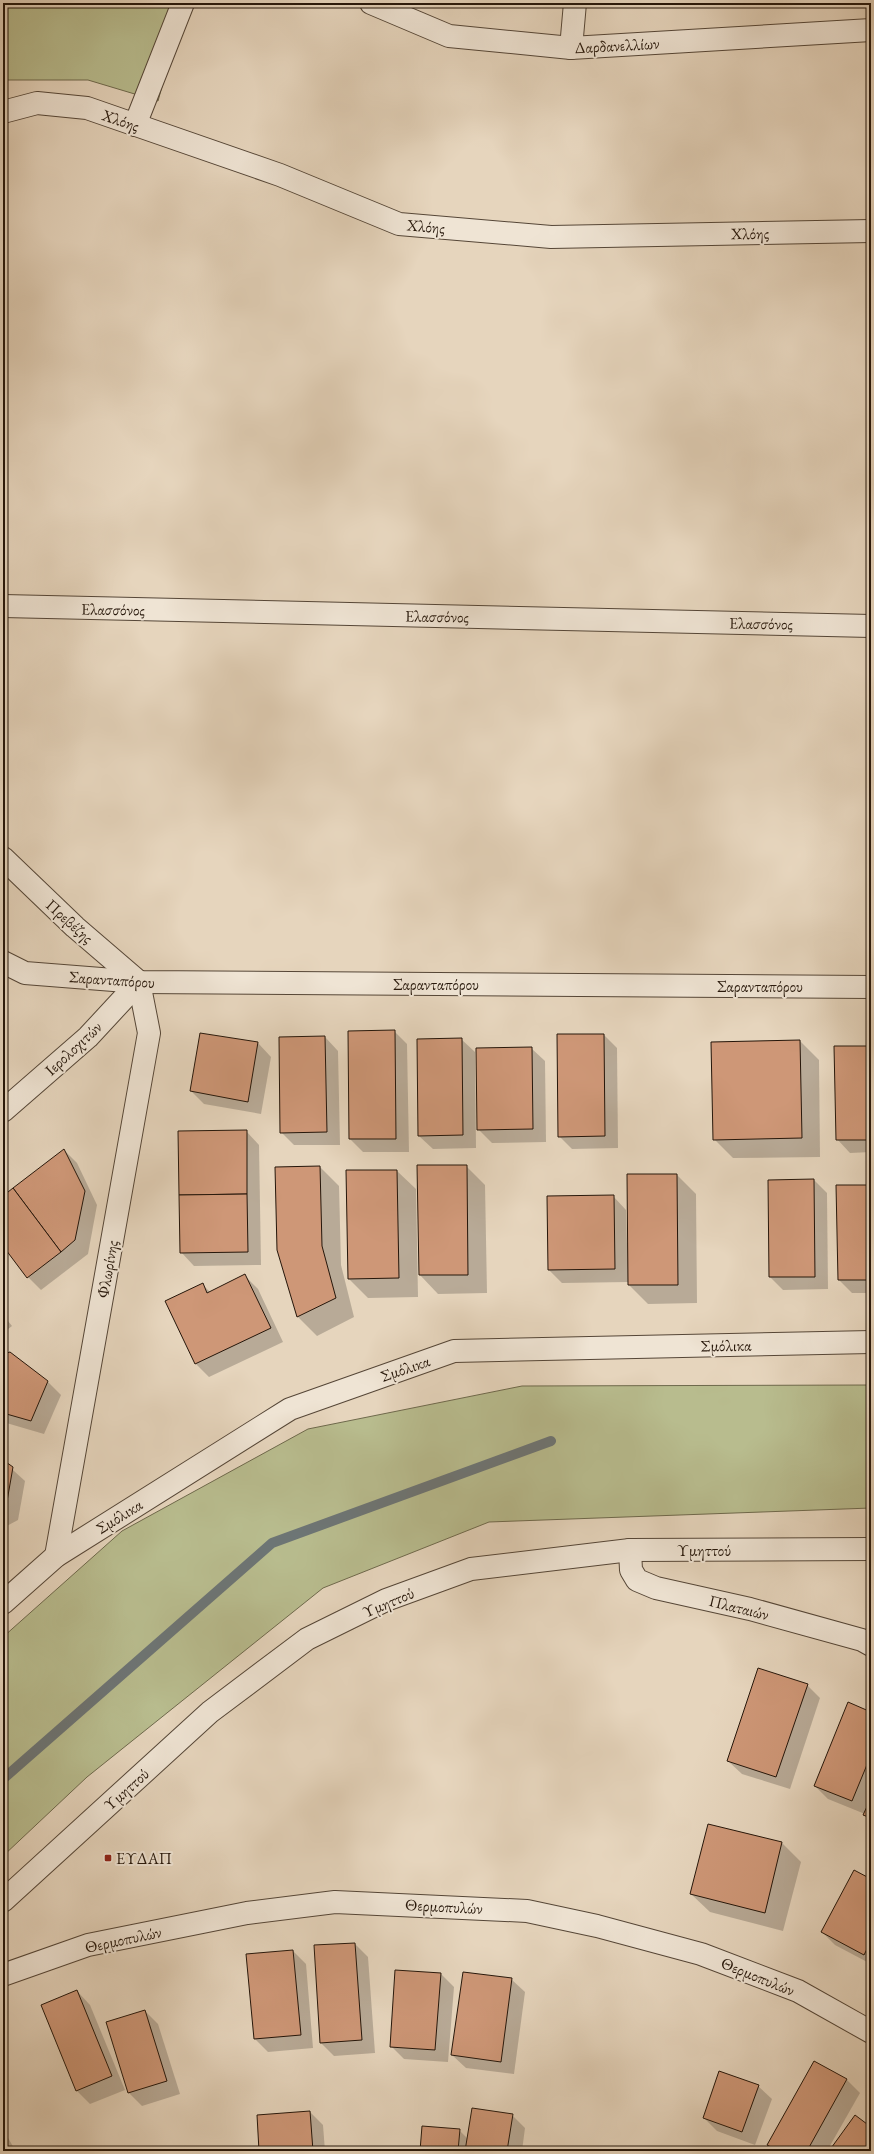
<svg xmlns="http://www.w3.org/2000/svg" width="874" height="2154" font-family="'EB Garamond',serif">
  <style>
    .green { fill: #b8bc8e; stroke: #6e694c }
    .shadow { fill: #0003 }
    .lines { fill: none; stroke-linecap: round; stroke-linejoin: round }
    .stream { stroke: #6d7575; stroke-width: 10 }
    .building { fill: #ce9777; stroke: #25160a }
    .minor-casing { stroke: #554637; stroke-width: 24 }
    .minor { stroke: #efe4d4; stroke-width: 22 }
    .poi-dot { fill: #8f2418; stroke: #efe4d4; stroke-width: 1.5 }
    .labels { text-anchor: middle; stroke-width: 4; stroke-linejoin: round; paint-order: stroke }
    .street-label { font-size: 16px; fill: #25160a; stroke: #efe4d4 }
    .poi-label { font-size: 16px; fill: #25160a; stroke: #efe4d4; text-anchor: start }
  </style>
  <rect width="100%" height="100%" fill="#e6d5bd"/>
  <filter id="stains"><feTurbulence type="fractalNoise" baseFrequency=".005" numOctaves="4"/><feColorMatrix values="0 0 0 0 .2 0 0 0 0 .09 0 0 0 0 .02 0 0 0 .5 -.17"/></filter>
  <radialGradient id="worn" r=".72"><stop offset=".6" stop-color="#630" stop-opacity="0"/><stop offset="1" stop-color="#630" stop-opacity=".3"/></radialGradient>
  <g class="green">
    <path d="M 3,3 L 185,3 L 158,101 L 88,80 L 3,80 Z"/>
    <path d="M 871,1385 L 871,1508 L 489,1522 L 323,1588 L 87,1777 L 3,1856 L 3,1637 L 122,1531 L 308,1429 L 522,1386 Z"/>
  </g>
  <g class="shadow">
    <path d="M 394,1031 L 407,1044 L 409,1152 L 363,1152 L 350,1139 Z"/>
    <path d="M 604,1035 L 617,1048 L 618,1148 L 572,1149 L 559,1136 Z"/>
    <path d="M 325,1037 L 338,1051 L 340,1145 L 294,1145 L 281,1132 Z"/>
    <path d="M 461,1039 L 475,1052 L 476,1148 L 433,1149 L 419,1136 Z"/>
    <path d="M 800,1041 L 819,1060 L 820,1157 L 733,1158 L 714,1139 Z"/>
    <path d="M 258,1043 L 271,1057 L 261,1114 L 204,1104 L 191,1091 Z"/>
    <path d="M 871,1047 L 871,1152 L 850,1153 L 837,1139 Z"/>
    <path d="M 531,1048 L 545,1061 L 546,1142 L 492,1143 L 478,1129 Z"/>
    <path d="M 246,1131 L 259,1145 L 261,1265 L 194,1266 L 181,1252 Z"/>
    <path d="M 64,1150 L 77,1163 L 97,1205 L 88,1254 L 41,1290 L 28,1277 L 3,1245 L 3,1197 Z"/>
    <path d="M 466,1166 L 485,1185 L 487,1293 L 438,1294 L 420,1275 Z"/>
    <path d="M 320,1167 L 339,1186 L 341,1265 L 354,1317 L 317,1336 L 298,1317 L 278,1250 Z"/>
    <path d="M 397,1171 L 416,1189 L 418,1297 L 368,1298 L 349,1279 Z"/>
    <path d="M 677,1175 L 696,1194 L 697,1303 L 648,1304 L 629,1285 L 629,1282 L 562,1283 L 549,1270 L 613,1196 L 626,1210 L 627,1243 L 629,1243 Z"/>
    <path d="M 814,1180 L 827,1193 L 828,1289 L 783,1290 L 770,1277 Z"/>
    <path d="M 871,1186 L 871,1293 L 852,1293 L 839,1280 Z"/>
    <path d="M 245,1276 L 258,1289 L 283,1342 L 209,1377 L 196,1364 L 167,1302 L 202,1284 L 210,1292 Z"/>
    <path d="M 3,1315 L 12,1326 L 3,1333 Z"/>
    <path d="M 10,1353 L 48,1382 L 61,1395 L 44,1434 L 3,1422 L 3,1355 Z"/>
    <path d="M 3,1461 L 25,1481 L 18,1520 L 3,1528 Z"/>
    <path d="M 807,1685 L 820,1698 L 790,1789 L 742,1774 L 728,1761 Z"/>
    <path d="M 871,1713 L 871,1821 L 865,1814 L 828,1799 L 815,1786 Z"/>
    <path d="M 782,1843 L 801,1862 L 783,1931 L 710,1912 L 691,1894 Z"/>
    <path d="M 871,1880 L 871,1964 L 835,1945 L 822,1932 Z"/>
    <path d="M 355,1944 L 368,1957 L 375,2053 L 334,2056 L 321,2043 Z"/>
    <path d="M 293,1951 L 306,1964 L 313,2048 L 268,2052 L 255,2039 L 247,1955 Z"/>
    <path d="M 441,1974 L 454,1987 L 448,2062 L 404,2059 L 391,2046 Z"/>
    <path d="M 511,1979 L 525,1992 L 514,2074 L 466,2068 L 452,2055 Z"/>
    <path d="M 77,1991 L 90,2005 L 125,2090 L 90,2104 L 77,2091 Z"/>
    <path d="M 145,2011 L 158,2024 L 180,2094 L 142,2106 L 129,2093 L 107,2022 Z"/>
    <path d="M 847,2080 L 860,2093 L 827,2151 L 775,2151 L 768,2145 Z"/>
    <path d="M 758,2086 L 772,2099 L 755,2145 L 717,2131 L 704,2118 Z"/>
    <path d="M 310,2112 L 323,2125 L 325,2151 L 260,2151 Z"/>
    <path d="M 512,2115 L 525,2128 L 522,2151 L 421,2151 L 459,2130 L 468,2139 Z"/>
    <path d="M 3,2129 L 15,2150 L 13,2151 L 3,2151 Z"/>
  </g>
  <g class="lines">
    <path class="stream" d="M 3,1779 L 272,1543 L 551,1441"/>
  </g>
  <g class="building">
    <path d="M 395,1030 L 396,1139 L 349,1139 L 348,1031 Z"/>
    <path d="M 200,1033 L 258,1042 L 248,1102 L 190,1091 Z"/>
    <path d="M 557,1034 L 604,1034 L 605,1136 L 558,1137 Z"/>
    <path d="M 325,1036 L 327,1132 L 280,1133 L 279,1037 Z"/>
    <path d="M 462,1038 L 463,1135 L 418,1136 L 417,1039 Z"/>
    <path d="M 800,1040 L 802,1138 L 713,1140 L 711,1042 Z"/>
    <path d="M 834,1046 L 871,1046 L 871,1140 L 836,1140 Z"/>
    <path d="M 532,1047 L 533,1129 L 477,1130 L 476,1048 Z"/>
    <path d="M 247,1130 L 247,1194 L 179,1195 L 178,1131 Z"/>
    <path d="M 64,1149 L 85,1191 L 75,1240 L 61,1252 L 13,1188 Z"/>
    <path d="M 417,1165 L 467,1165 L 468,1275 L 419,1275 Z"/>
    <path d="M 320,1166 L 322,1246 L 336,1298 L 297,1317 L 277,1250 L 275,1167 Z"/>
    <path d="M 346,1170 L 397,1170 L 399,1278 L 348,1279 Z"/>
    <path d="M 627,1174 L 677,1174 L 678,1285 L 628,1285 Z"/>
    <path d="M 814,1179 L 815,1277 L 769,1277 L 768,1180 Z"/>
    <path d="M 836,1185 L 871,1185 L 871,1280 L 838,1280 Z"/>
    <path d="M 13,1188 L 61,1252 L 27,1278 L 3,1246 L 3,1196 Z"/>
    <path d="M 247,1194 L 248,1252 L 180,1253 L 179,1195 Z"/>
    <path d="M 614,1195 L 615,1269 L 548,1270 L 547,1196 Z"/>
    <path d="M 245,1274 L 271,1328 L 195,1364 L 165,1301 L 203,1283 L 207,1293 Z"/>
    <path d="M 10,1352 L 48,1381 L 31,1421 L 3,1413 L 3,1354 Z"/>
    <path d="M 3,1460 L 13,1467 L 6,1507 L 3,1508 Z"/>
    <path d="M 758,1668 L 808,1684 L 776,1777 L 727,1761 Z"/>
    <path d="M 848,1702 L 871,1712 L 871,1755 L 852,1801 L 814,1786 Z"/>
    <path d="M 871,1798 L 871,1818 L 863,1815 Z"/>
    <path d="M 708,1824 L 782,1842 L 765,1913 L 690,1894 Z"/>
    <path d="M 854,1870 L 871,1879 L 871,1941 L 864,1955 L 821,1932 Z"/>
    <path d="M 355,1943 L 362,2040 L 320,2043 L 314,1945 Z"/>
    <path d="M 293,1950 L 301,2035 L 254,2039 L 246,1954 Z"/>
    <path d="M 395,1970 L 441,1973 L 435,2050 L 390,2047 Z"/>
    <path d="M 463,1972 L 512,1978 L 501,2062 L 451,2055 Z"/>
    <path d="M 77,1990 L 112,2076 L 76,2091 L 41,2005 Z"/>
    <path d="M 145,2010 L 167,2081 L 128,2093 L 106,2022 Z"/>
    <path d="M 814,2061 L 847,2079 L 807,2151 L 779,2151 L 767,2145 Z"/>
    <path d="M 719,2071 L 759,2085 L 742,2132 L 703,2118 Z"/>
    <path d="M 472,2108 L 513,2114 L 507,2151 L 465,2151 Z"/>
    <path d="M 310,2111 L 313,2151 L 259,2151 L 257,2115 Z"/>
    <path d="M 855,2115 L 871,2127 L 871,2151 L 829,2151 Z"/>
    <path d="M 422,2126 L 460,2129 L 458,2151 L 420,2151 Z"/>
  </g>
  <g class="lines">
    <defs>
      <g id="minor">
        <path d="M 371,3 L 449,36 L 571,48 L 871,30"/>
        <path d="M 571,48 L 575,3"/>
        <path d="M 3,112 L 37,103 L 87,108 L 280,175 L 399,224 L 551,237 L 871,231"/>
        <path d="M 135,125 L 183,3"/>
        <path d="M 3,606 L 871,626"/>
        <path d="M 3,858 L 75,927 L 139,982"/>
        <path d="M 3,962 L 25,973 L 139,982 L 871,987"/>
        <path d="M 3,1111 L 88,1037 L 139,982"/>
        <path d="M 630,1550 L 631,1570 L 637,1580 L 656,1588 L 750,1609 L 862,1640 L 871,1645"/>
        <path d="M 56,1556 L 149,1033 L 139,982"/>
        <path d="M 3,1603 L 56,1556 L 290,1409 L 454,1351 L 871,1342"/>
        <path d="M 3,1901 L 210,1712 L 307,1639 L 386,1600 L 471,1569 L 630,1550 L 871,1549"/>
        <path d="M 3,1975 L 88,1945 L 247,1913 L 335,1902 L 527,1911 L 597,1926 L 701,1954 L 798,1991 L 871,2032"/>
      </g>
    </defs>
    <use href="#minor" class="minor-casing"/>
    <use href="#minor" class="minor"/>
  </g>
  <rect class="poi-dot" x="104" y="1854" width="8" height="8" rx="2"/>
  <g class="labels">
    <g class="street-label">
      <text transform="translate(617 45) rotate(-3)" y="6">Δαρδανελλίων</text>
      <text transform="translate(121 120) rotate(19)" y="6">Χλόης</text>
      <text transform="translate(426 226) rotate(5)" y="6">Χλόης</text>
      <text transform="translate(750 233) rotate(-1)" y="6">Χλόης</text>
      <text transform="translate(113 609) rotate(1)" y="6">Ελασσόνος</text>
      <text transform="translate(437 616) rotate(1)" y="6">Ελασσόνος</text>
      <text transform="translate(761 623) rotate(1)" y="6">Ελασσόνος</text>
      <text transform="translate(70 921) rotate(42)" y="6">Πρεβέζης</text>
      <text transform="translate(112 979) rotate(4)" y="6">Σαρανταπόρου</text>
      <text x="436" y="990">Σαρανταπόρου</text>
      <text x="760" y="992">Σαρανταπόρου</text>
      <text transform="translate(73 1048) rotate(-43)" y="6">Ιερολοχιτών</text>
      <text transform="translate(107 1269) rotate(-80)" y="6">Φλωρίνης</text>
      <text transform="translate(726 1345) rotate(-1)" y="6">Σμόλικα</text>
      <text transform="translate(405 1368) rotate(-19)" y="6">Σμόλικα</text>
      <text transform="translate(119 1516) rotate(-32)" y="6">Σμόλικα</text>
      <text x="704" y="1556">Υμηττού</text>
      <text transform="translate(388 1602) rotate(-23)" y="6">Υμηττού</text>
      <text transform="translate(739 1607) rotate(14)" y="6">Πλαταιών</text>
      <text transform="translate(126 1789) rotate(-42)" y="6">Υμηττού</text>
      <text transform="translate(444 1906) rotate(3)" y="6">Θερμοπυλών</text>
      <text transform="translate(123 1939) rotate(-12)" y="6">Θερμοπυλών</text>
      <text transform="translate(758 1976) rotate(22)" y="6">Θερμοπυλών</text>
    </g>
    <g class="poi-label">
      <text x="116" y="1864">ΕΥΔΑΠ</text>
    </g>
  </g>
  <rect width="874" height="2154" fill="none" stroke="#e6d5bd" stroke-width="16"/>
  <rect x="4" y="4" width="866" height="2146" fill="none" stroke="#25160a" stroke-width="2"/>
  <rect x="8" y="8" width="858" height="2138" fill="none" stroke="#25160a"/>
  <rect width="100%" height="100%" filter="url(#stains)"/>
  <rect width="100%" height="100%" fill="url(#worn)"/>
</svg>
